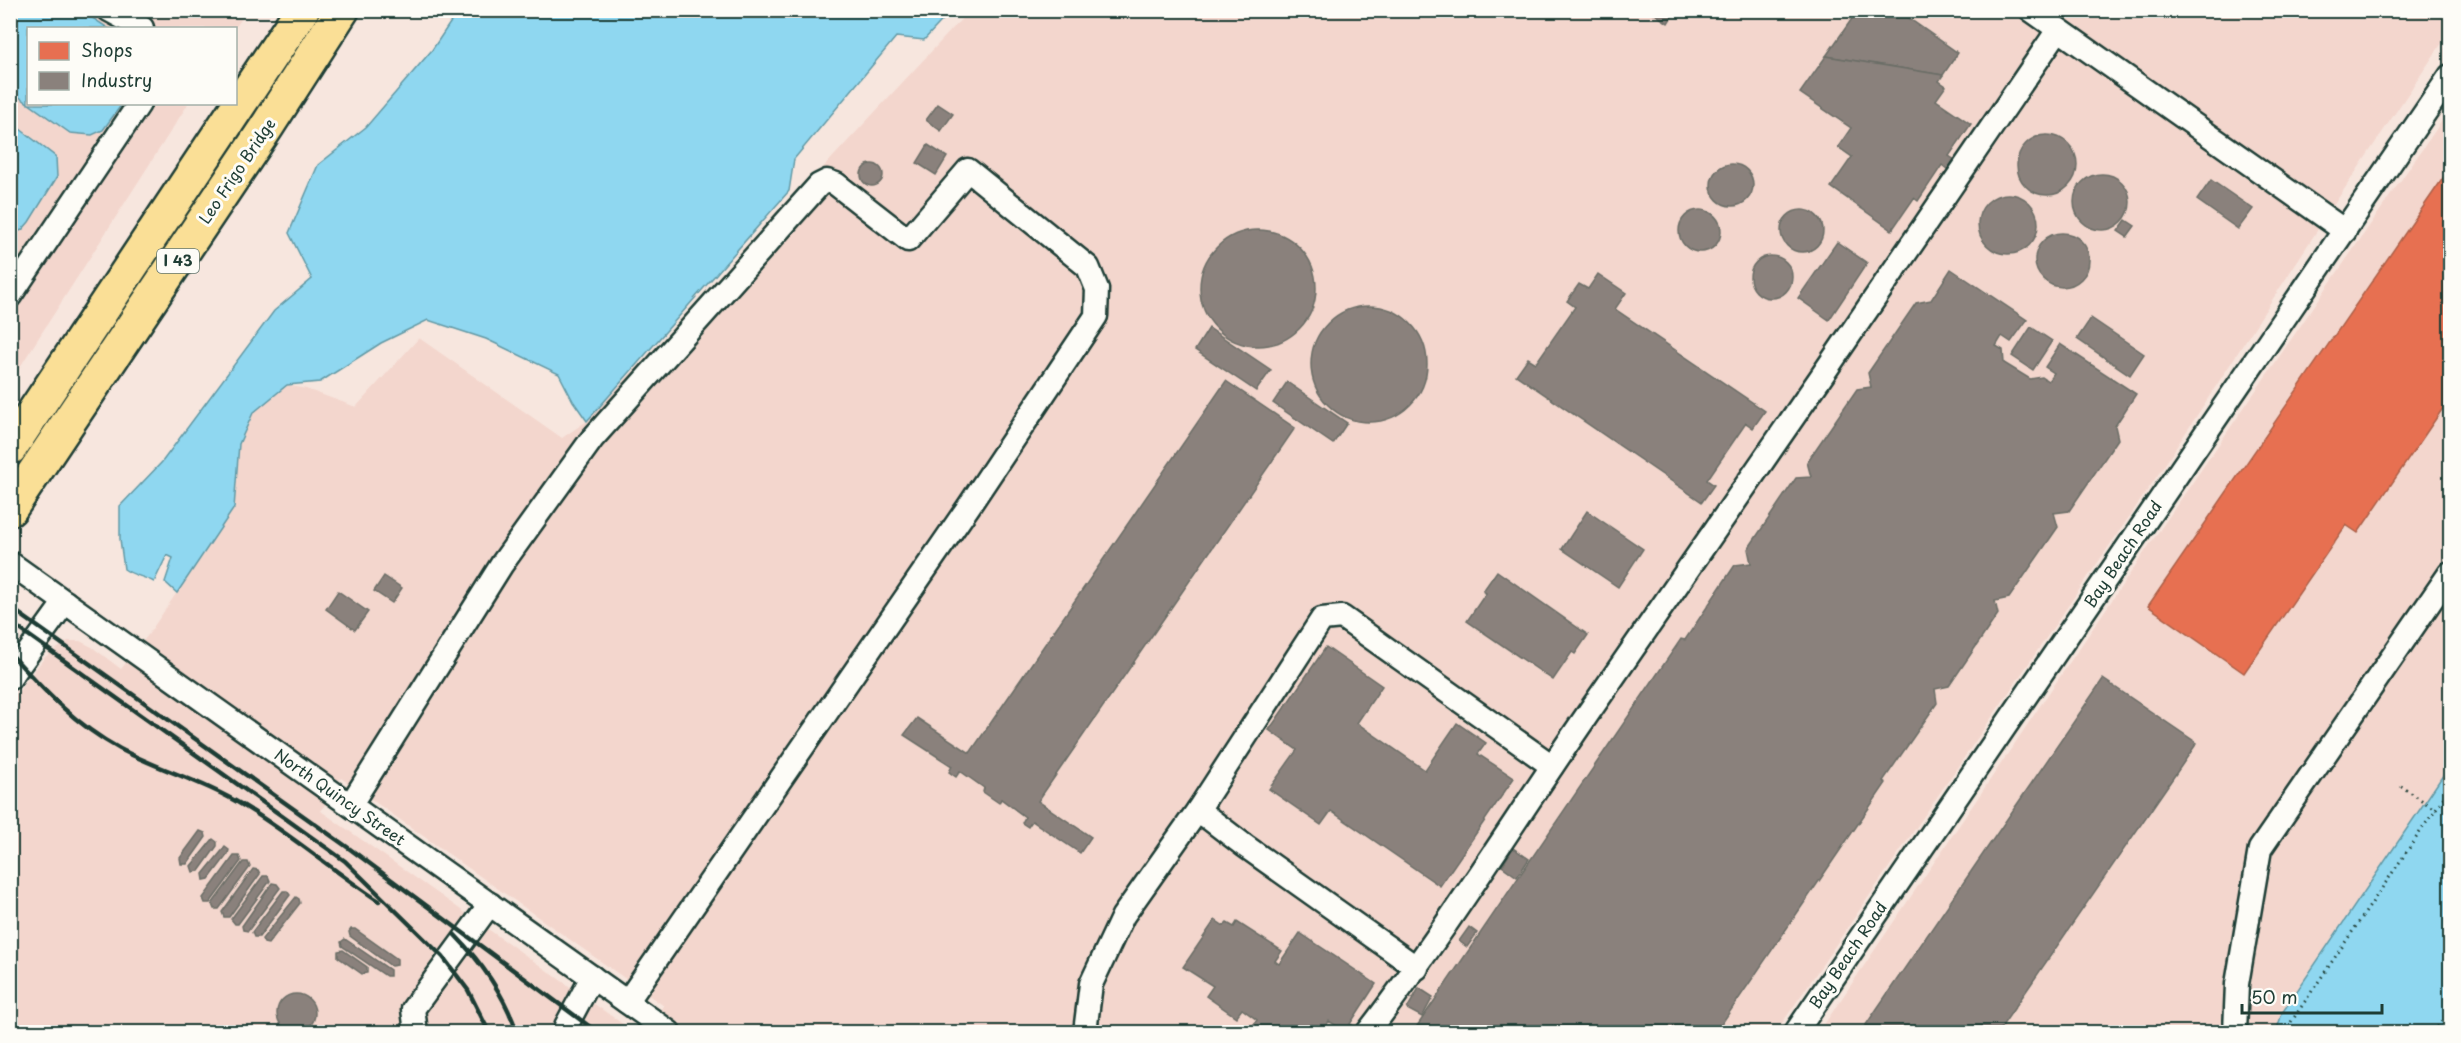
<svg xmlns="http://www.w3.org/2000/svg" width="2461" height="1043" font-family="'Playpen Sans',sans-serif">
  <style>
    .built { fill: #f3d6cd }
    .water { fill: #8fd7f0; stroke: #6299a5; stroke-width: 1.5 }
    .shops { fill: #e76f51; stroke: #ab6048; stroke-width: 1.5 }
    .industry { fill: #8a817c; stroke: #6a6d66; stroke-width: 1.5 }
    .lines { fill: none; stroke-linecap: round; stroke-linejoin: round }
    .minor-casing { stroke: #1f3d34; stroke-width: 27 }
    .highway-casing { stroke: #1f3d34; stroke-width: 38 }
    .path { stroke: #1f3d34; stroke-width: 3; stroke-dasharray: 1.5 4.5; stroke-linecap: butt }
    .minor { stroke: #fdfcf7; stroke-width: 22 }
    .highway { stroke: #fadf96; stroke-width: 33 }
    .rail { stroke: #1f3d34; stroke-width: 4.5 }
    .labels { text-anchor: middle; stroke-width: 6; stroke-linejoin: round; paint-order: stroke }
    .shield { fill: #fdfcf7; stroke: #62766e; stroke-width: 1.5 }
    .shield-label { font-size: 15px; font-weight: bold; fill: #1f3d34 }
    .street-label { font-size: 16px; fill: #1f3d34; stroke: #fdfcf7 }
  </style>
  <rect width="100%" height="100%" fill="#f7e6de"/>
  <filter id="ink" filterUnits="userSpaceOnUse"><feTurbulence type="fractalNoise" baseFrequency=".0167" numOctaves="2"/><feDisplacementMap in="SourceGraphic" scale="12" xChannelSelector="R" yChannelSelector="G"/><feConvolveMatrix kernelMatrix="1 2 1 2 8 2 1 2 1" color-interpolation-filters="sRGB"/></filter>
  <g filter="url(#ink)">
    <g class="built">
      <path d="M 11,11 L 247,11 L 235,28 L 28,28 L 28,104 L 188,104 L 11,381 Z"/>
      <path d="M 969,11 L 2450,11 L 2450,31 L 2339,197 L 2164,466 L 1776,1032 L 646,1032 L 664,1006 L 341,778 L 321,811 L 634,1032 L 11,1032 L 11,701 L 45,657 L 68,641 L 80,641 L 92,647 L 121,669 L 148,635 L 234,508 L 239,444 L 253,413 L 287,385 L 306,389 L 356,407 L 419,338 L 562,438 L 587,421 Z"/>
      <path d="M 2450,109 L 2450,765 L 2282,1013 L 2276,1032 L 1819,1032 L 2146,550 Z"/>
    </g>
    <g class="water">
      <path d="M 11,10 L 82,11 L 108,28 L 28,28 L 28,104 L 122,104 L 103,130 L 92,135 L 70,133 L 11,91 Z"/>
      <path d="M 458,11 L 951,11 L 924,40 L 896,37 L 794,159 L 789,191 L 587,421 L 573,401 L 559,374 L 486,339 L 428,320 L 381,343 L 320,382 L 287,385 L 253,413 L 239,444 L 234,508 L 177,593 L 165,582 L 173,558 L 167,555 L 154,582 C 143,576 134,576 124,569 L 120,539 L 120,506 L 162,462 L 274,311 L 312,279 L 289,233 L 318,165 L 366,127 L 432,50 Z"/>
      <path d="M 11,122 L 56,157 L 57,177 L 29,222 L 22,230 L 11,234 Z"/>
      <path d="M 2450,765 L 2450,1032 L 2276,1032 L 2282,1013 Z"/>
    </g>
    <path class="shops" d="M 2450,168 L 2450,398 L 2358,533 L 2346,525 L 2244,673 L 2148,606 Z"/>
    <g class="industry">
      <path d="M 1649,10 L 1676,10 L 1668,23 Z"/>
      <path d="M 1858,10 L 1897,10 L 1958,53 L 1943,75 L 1826,56 Z"/>
      <path d="M 1826,56 L 1943,75 L 1939,81 L 1946,86 L 1936,100 L 1971,124 L 1949,156 L 1955,160 L 1948,170 L 1942,165 L 1918,201 L 1914,198 L 1892,230 L 1831,187 L 1852,157 L 1838,147 L 1851,128 L 1800,93 Z"/>
      <path d="M 938,104 L 953,114 L 941,131 L 926,120 Z"/>
      <circle cx="2047" cy="165" r="30"/>
      <path d="M 928,145 L 947,157 L 936,175 L 917,163 Z"/>
      <circle cx="1732" cy="185" r="21"/>
      <circle cx="872" cy="175" r="11"/>
      <circle cx="2102" cy="202" r="28"/>
      <path d="M 2211,180 L 2253,209 L 2238,229 L 2197,200 Z"/>
      <circle cx="2008" cy="224" r="30"/>
      <circle cx="1700" cy="231" r="21"/>
      <circle cx="1802" cy="231" r="21"/>
      <path d="M 2126,220 L 2135,226 L 2127,237 L 2118,231 Z"/>
      <circle cx="1258" cy="288" r="58"/>
      <circle cx="2062" cy="260" r="27"/>
      <path d="M 1837,242 L 1867,263 L 1829,320 L 1798,298 Z"/>
      <circle cx="1771" cy="277" r="21"/>
      <path d="M 1951,269 L 2027,320 L 2011,342 L 2002,336 L 1996,346 L 2003,350 L 2004,363 L 2030,379 L 2042,377 L 2048,381 L 2054,373 L 2045,367 L 2060,344 L 2136,394 L 2115,426 L 2118,439 L 2069,511 L 2054,513 L 2058,527 L 2009,598 L 1995,601 L 1998,614 L 1949,686 L 1935,689 L 1937,703 L 1883,781 L 1886,783 L 1716,1032 L 1413,1032 L 1681,639 L 1685,640 L 1735,565 L 1751,563 L 1748,549 L 1796,478 L 1811,477 L 1807,462 L 1857,389 L 1871,387 L 1868,373 L 1916,303 L 1931,300 Z"/>
      <path d="M 1598,274 L 1626,293 L 1615,309 L 1765,411 L 1753,428 L 1746,423 L 1707,480 L 1714,485 L 1702,502 L 1516,375 L 1528,358 L 1536,363 L 1575,307 L 1567,301 L 1579,284 L 1588,289 Z"/>
      <circle cx="1369" cy="364" r="58"/>
      <path d="M 2091,318 L 2144,354 L 2130,375 L 2077,339 Z"/>
      <path d="M 2031,327 L 2052,341 L 2033,370 L 2012,356 Z"/>
      <path d="M 1209,328 L 1271,370 L 1256,391 L 1195,350 Z"/>
      <path d="M 1226,381 L 1295,428 L 1038,801 L 1091,837 L 1080,853 L 1032,821 L 1028,827 L 1022,823 L 1025,817 L 1001,799 L 999,803 L 983,792 L 984,788 L 960,771 L 956,777 L 949,772 L 952,766 L 904,735 L 917,718 L 970,753 Z"/>
      <path d="M 1287,382 L 1347,423 L 1333,444 L 1273,403 Z"/>
      <path d="M 1587,511 L 1643,549 L 1618,587 L 1562,549 Z"/>
      <path d="M 1497,571 L 1588,635 L 1575,654 L 1572,652 L 1553,680 L 1467,621 L 1486,593 L 1483,591 Z"/>
      <path d="M 384,576 L 402,588 L 392,603 L 374,591 Z"/>
      <path d="M 338,591 L 368,612 L 355,630 L 326,609 Z"/>
      <path d="M 1326,647 L 1382,686 L 1357,723 L 1425,770 L 1457,723 L 1486,743 L 1478,754 L 1514,778 L 1440,886 L 1331,811 L 1321,825 L 1269,789 L 1297,750 L 1269,730 Z"/>
      <path d="M 2103,679 L 2197,743 L 1998,1032 L 1861,1032 Z"/>
      <path d="M 200,831 L 205,833 L 206,837 L 187,864 L 181,864 L 180,858 Z"/>
      <path d="M 213,839 L 217,842 L 217,846 L 199,871 L 193,872 L 191,866 Z"/>
      <path d="M 225,847 L 229,850 L 228,854 L 209,879 L 204,880 L 203,874 Z"/>
      <path d="M 1513,848 L 1529,859 L 1517,877 L 1502,866 Z"/>
      <path d="M 234,856 L 239,856 L 241,861 L 210,903 L 205,903 L 203,898 Z"/>
      <path d="M 243,862 L 248,862 L 250,867 L 219,909 L 214,909 L 212,904 Z"/>
      <path d="M 253,869 L 258,870 L 260,874 L 229,917 L 224,917 L 222,912 Z"/>
      <path d="M 263,876 L 268,876 L 270,881 L 238,924 L 235,924 L 231,919 Z"/>
      <path d="M 272,883 L 277,884 L 280,888 L 248,931 L 243,930 L 242,926 Z"/>
      <path d="M 283,891 L 287,891 L 290,895 L 259,937 L 254,937 L 252,932 Z"/>
      <path d="M 296,897 L 299,899 L 300,903 L 268,944 L 264,943 L 262,939 Z"/>
      <path d="M 1215,920 L 1224,926 L 1227,923 L 1234,927 L 1237,922 L 1282,951 L 1275,961 L 1279,964 L 1300,933 L 1376,984 L 1350,1024 L 1352,1025 L 1346,1032 L 1329,1021 L 1322,1032 L 1248,1032 L 1257,1020 L 1242,1009 L 1236,1017 L 1206,996 L 1213,986 L 1183,967 Z"/>
      <path d="M 1469,927 L 1477,933 L 1467,947 L 1459,941 Z"/>
      <path d="M 351,929 L 355,929 L 397,959 L 397,965 L 391,966 L 350,936 L 349,932 Z"/>
      <path d="M 345,939 L 390,970 L 390,976 L 386,976 L 342,946 L 341,942 Z"/>
      <path d="M 343,950 L 367,967 L 367,973 L 362,974 L 338,957 L 338,951 Z"/>
      <path d="M 1419,988 L 1433,997 L 1422,1017 L 1407,1009 Z"/>
      <circle cx="296" cy="1013" r="19"/>
    </g>
    <g class="lines">
      <defs>
        <g id="minor">
          <path d="M 109,10 L 142,28"/>
          <path d="M 2031,10 L 2345,231"/>
          <path d="M 10,296 L 139,104"/>
          <path d="M 10,563 L 669,1032"/>
          <path d="M 10,678 L 65,602"/>
          <path d="M 351,804 L 502,564 L 592,439 L 819,185 L 827,181 L 836,184 L 908,240 L 968,170 L 1088,267 L 1097,289 L 1096,316 L 969,506 L 627,1002"/>
          <path d="M 1417,968 L 1245,846 L 1198,810 L 1322,619 L 1342,617 L 1552,766"/>
          <path d="M 416,1032 L 413,1009 L 490,904"/>
          <path d="M 567,1032 L 566,1026 L 592,977"/>
          <path d="M 1085,1032 L 1091,984 L 1123,916 L 1198,810"/>
          <path d="M 1368,1032 C 1446,930 1514,821 1587,715 C 1745,488 1903,259 2058,30"/>
          <path d="M 1796,1032 L 2450,76"/>
          <path d="M 2235,1032 L 2237,984 L 2260,849 L 2450,573"/>
        </g>
        <g id="highway">
          <path d="M 10,448 L 302,10"/>
          <path d="M 10,509 L 266,128 L 342,10"/>
        </g>
      </defs>
      <use href="#minor" class="minor-casing"/>
      <use href="#highway" class="highway-casing"/>
      <g class="path">
        <path d="M 2401,786 L 2436,810"/>
        <path d="M 2291,1022 L 2450,788"/>
        <path d="M 2434,1032 L 2450,1010"/>
      </g>
      <use href="#minor" class="minor"/>
      <use href="#highway" class="highway"/>
      <g class="rail">
        <path d="M 10,607 L 350,849 L 597,1032"/>
        <path d="M 10,622 L 345,861 L 443,957 L 468,990 L 489,1032"/>
        <path d="M 10,653 C 43,690 76,725 120,749 C 160,770 205,782 244,806 C 291,834 333,871 379,901"/>
        <path d="M 455,935 C 483,964 504,994 517,1032"/>
      </g>
    </g>
  </g>
  <g class="labels">
    <rect class="shield" x="157" y="249" width="42" height="24" rx="4.5"/>
    <g class="shield-label">
      <text x="178" y="266">I 43</text>
    </g>
    <g class="street-label">
      <text transform="translate(237 171) rotate(-56)" y="6">Leo Frigo Bridge</text>
      <text transform="translate(2123 554) rotate(-56)" y="6">Bay Beach Road</text>
      <text transform="translate(340 797) rotate(35)" y="6">North Quincy Street</text>
      <text transform="translate(1848 955) rotate(-56)" y="6">Bay Beach Road</text>
    </g>
  </g>
  <rect width="2461" height="1043" fill="none" stroke="#fdfcf7" stroke-width="36"/>
  <rect x="18" y="18" width="2425" height="1007" fill="none" stroke="#1f3d34" stroke-width="2" filter="url(#ink)"/>
  <rect x="27" y="27" width="210" height="78" fill="#fdfcf7" stroke="#a4b0a9" stroke-width="1.5"/>
  <rect x="39" y="42" width="30" height="18" fill="#e76f51" stroke="#a4b0a9" stroke-width="1.5"/>
  <text x="81" y="57" font-size="18" fill="#1f3d34">Shops</text>
  <rect x="39" y="72" width="30" height="18" fill="#8a817c" stroke="#a4b0a9" stroke-width="1.5"/>
  <text x="81" y="87" font-size="18" fill="#1f3d34">Industry</text>
  <path d="M2242 1004v9h140v-9" fill="none" stroke="#1f3d34" stroke-width="3"/>
  <text x="2251" y="1004" font-size="18" fill="#1f3d34" stroke="#fdfcf7" stroke-width="4.5" paint-order="stroke">50 m</text>
</svg>
